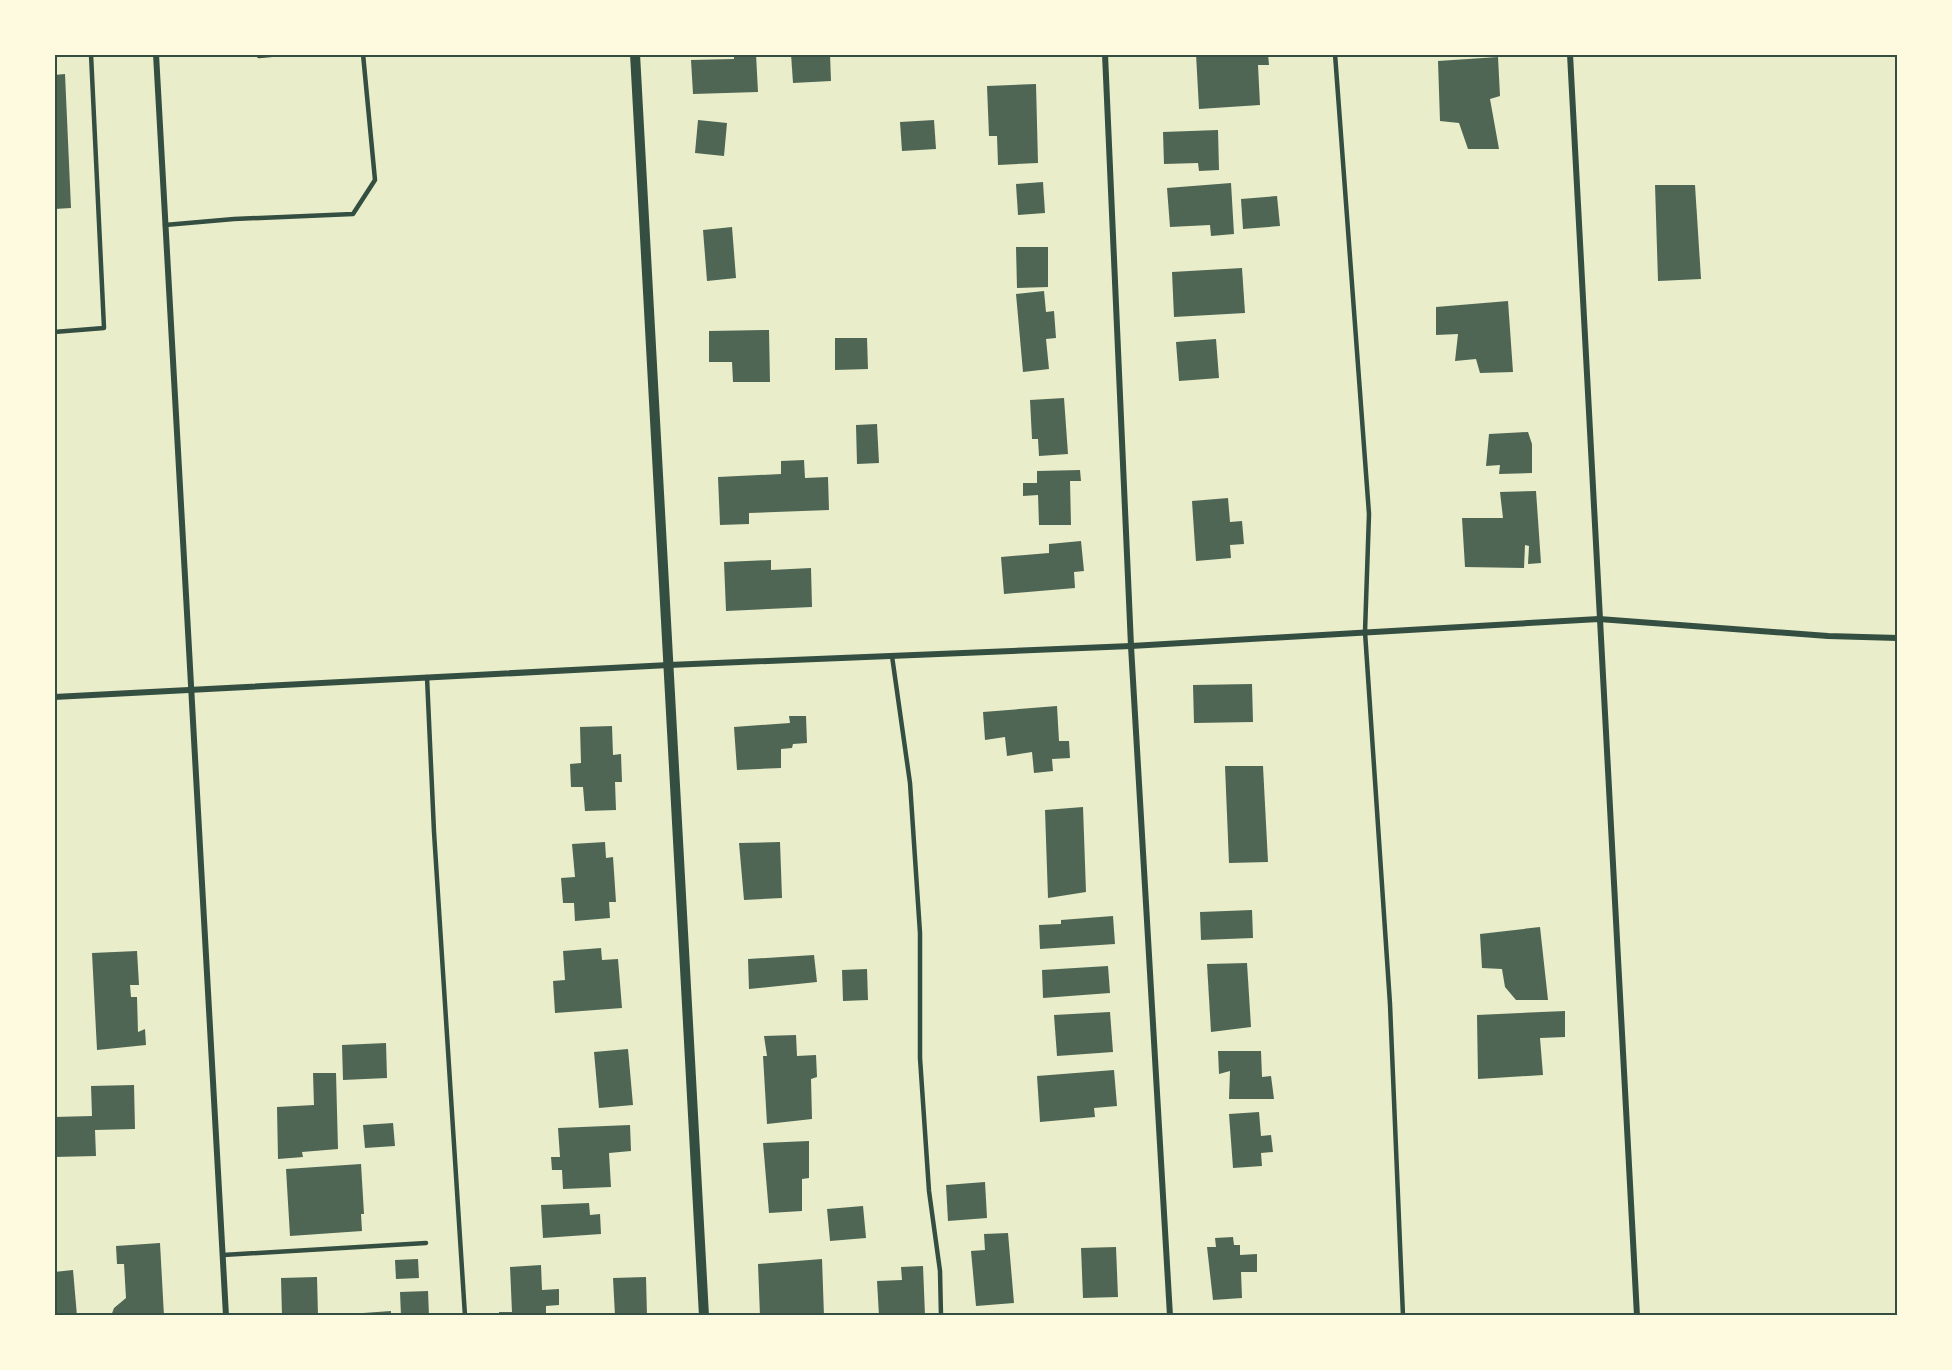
<svg xmlns="http://www.w3.org/2000/svg" width="1952" height="1370" font-family="Barlow,sans-serif">
  <style>
    .building { fill: #4f6655 }
    .lines { fill: none; stroke-linecap: round; stroke-linejoin: round }
    .service { stroke: #344e41; stroke-width: 4.5 }
    .minor { stroke: #344e41; stroke-width: 6 }
    .tertiary { stroke: #344e41; stroke-width: 10 }
    .neatline { fill: none; stroke: #344e41; stroke-width: 2 }
  </style>
  <rect width="100%" height="100%" fill="#e9edc9"/>
  <g class="building">
    <path d="M 734,54 L 756,54 L 758,92 L 693,94 L 691,60 L 734,59 Z"/>
    <path d="M 791,54 L 830,54 L 831,81 L 793,83 Z"/>
    <path d="M 1196,54 L 1268,54 L 1269,65 L 1258,65 L 1260,105 L 1199,109 Z"/>
    <path d="M 1498,57 L 1500,96 L 1490,99 L 1499,149 L 1468,149 L 1459,123 L 1440,121 L 1438,61 Z"/>
    <path d="M 65,74 L 71,208 L 54,209 L 54,75 Z"/>
    <path d="M 1036,84 L 1038,163 L 998,165 L 997,136 L 989,136 L 987,86 Z"/>
    <path d="M 698,120 L 727,123 L 724,156 L 695,153 Z"/>
    <path d="M 934,120 L 936,149 L 902,151 L 900,122 Z"/>
    <path d="M 1218,130 L 1219,170 L 1199,171 L 1198,163 L 1164,164 L 1163,132 Z"/>
    <path d="M 1043,182 L 1045,213 L 1018,215 L 1016,184 Z"/>
    <path d="M 1231,183 L 1234,234 L 1211,236 L 1210,225 L 1170,227 L 1167,188 Z"/>
    <path d="M 1655,185 L 1695,185 L 1701,279 L 1658,281 Z"/>
    <path d="M 1277,196 L 1280,226 L 1243,229 L 1241,199 Z"/>
    <path d="M 732,227 L 736,278 L 707,281 L 703,230 Z"/>
    <path d="M 1016,247 L 1048,247 L 1048,287 L 1017,288 Z"/>
    <path d="M 1242,268 L 1245,313 L 1174,317 L 1172,272 Z"/>
    <path d="M 1044,291 L 1046,312 L 1054,311 L 1056,338 L 1046,339 L 1049,369 L 1023,372 L 1016,294 Z"/>
    <path d="M 1508,301 L 1513,372 L 1480,373 L 1476,359 L 1455,361 L 1458,334 L 1436,335 L 1436,307 Z"/>
    <path d="M 769,330 L 770,382 L 733,382 L 732,362 L 709,362 L 709,331 Z"/>
    <path d="M 835,338 L 867,338 L 868,369 L 835,370 Z"/>
    <path d="M 1216,339 L 1219,378 L 1179,381 L 1176,342 Z"/>
    <path d="M 1064,398 L 1068,454 L 1039,456 L 1038,439 L 1032,439 L 1030,400 Z"/>
    <path d="M 877,424 L 879,463 L 857,464 L 856,425 Z"/>
    <path d="M 1528,432 L 1532,444 L 1532,473 L 1499,474 L 1500,465 L 1486,466 L 1489,434 Z"/>
    <path d="M 804,460 L 805,478 L 828,477 L 829,510 L 749,513 L 749,524 L 720,525 L 718,477 L 781,474 L 781,461 Z"/>
    <path d="M 1080,470 L 1081,481 L 1070,481 L 1071,525 L 1039,525 L 1038,495 L 1023,496 L 1023,483 L 1037,483 L 1037,471 Z"/>
    <path d="M 1536,491 L 1541,563 L 1528,564 L 1529,546 L 1525,545 L 1524,568 L 1465,567 L 1462,518 L 1503,518 L 1500,492 Z"/>
    <path d="M 1228,498 L 1230,522 L 1242,521 L 1244,544 L 1230,545 L 1231,558 L 1196,561 L 1192,501 Z"/>
    <path d="M 1081,541 L 1084,571 L 1074,572 L 1075,588 L 1004,594 L 1001,557 L 1049,553 L 1049,544 Z"/>
    <path d="M 771,560 L 771,570 L 811,568 L 812,607 L 726,611 L 724,562 Z"/>
    <path d="M 1252,684 L 1253,722 L 1194,723 L 1193,685 Z"/>
    <path d="M 1057,706 L 1059,741 L 1069,741 L 1070,758 L 1052,759 L 1053,771 L 1034,773 L 1032,752 L 1007,756 L 1005,737 L 985,740 L 983,712 Z"/>
    <path d="M 789,716 L 806,716 L 807,743 L 793,744 L 792,748 L 781,749 L 781,768 L 737,770 L 734,727 L 790,723 Z"/>
    <path d="M 612,726 L 613,755 L 621,754 L 622,782 L 615,782 L 616,810 L 585,811 L 583,787 L 571,787 L 570,764 L 581,763 L 580,727 Z"/>
    <path d="M 1225,766 L 1263,766 L 1268,862 L 1229,863 Z"/>
    <path d="M 1083,807 L 1086,892 L 1048,898 L 1045,810 Z"/>
    <path d="M 605,842 L 606,858 L 613,857 L 616,902 L 609,902 L 610,918 L 575,921 L 574,903 L 563,903 L 561,878 L 575,877 L 572,844 Z"/>
    <path d="M 780,842 L 782,898 L 744,900 L 739,843 Z"/>
    <path d="M 1252,910 L 1253,938 L 1201,940 L 1200,912 Z"/>
    <path d="M 1113,916 L 1115,944 L 1040,949 L 1039,925 L 1061,924 L 1061,920 Z"/>
    <path d="M 1540,927 L 1548,1000 L 1516,1000 L 1505,987 L 1502,969 L 1482,968 L 1480,934 Z"/>
    <path d="M 601,948 L 602,960 L 618,959 L 622,1008 L 555,1013 L 553,981 L 565,980 L 563,951 Z"/>
    <path d="M 137,951 L 139,985 L 130,985 L 131,997 L 137,997 L 138,1032 L 145,1029 L 146,1045 L 97,1050 L 92,953 Z"/>
    <path d="M 814,955 L 817,982 L 749,989 L 748,959 Z"/>
    <path d="M 1247,963 L 1251,1027 L 1211,1032 L 1207,964 Z"/>
    <path d="M 1108,966 L 1110,993 L 1043,998 L 1042,970 Z"/>
    <path d="M 867,969 L 868,1000 L 843,1001 L 842,970 Z"/>
    <path d="M 1565,1011 L 1565,1037 L 1540,1038 L 1543,1075 L 1478,1079 L 1477,1015 Z"/>
    <path d="M 1110,1012 L 1113,1052 L 1057,1056 L 1054,1015 Z"/>
    <path d="M 796,1035 L 797,1056 L 816,1055 L 817,1077 L 811,1079 L 812,1119 L 767,1124 L 763,1056 L 767,1056 L 764,1036 Z"/>
    <path d="M 386,1043 L 387,1078 L 343,1080 L 342,1045 Z"/>
    <path d="M 628,1049 L 633,1105 L 599,1108 L 594,1052 Z"/>
    <path d="M 1218,1051 L 1261,1051 L 1262,1077 L 1271,1076 L 1274,1099 L 1229,1099 L 1230,1071 L 1219,1074 Z"/>
    <path d="M 1114,1070 L 1117,1106 L 1094,1108 L 1095,1117 L 1040,1122 L 1037,1076 Z"/>
    <path d="M 313,1073 L 336,1073 L 338,1149 L 302,1152 L 303,1157 L 278,1159 L 277,1107 L 314,1105 Z"/>
    <path d="M 134,1085 L 135,1129 L 95,1130 L 96,1156 L 54,1157 L 54,1117 L 92,1116 L 91,1086 Z"/>
    <path d="M 1259,1112 L 1261,1136 L 1271,1135 L 1273,1152 L 1261,1153 L 1262,1166 L 1233,1168 L 1229,1114 Z"/>
    <path d="M 393,1123 L 395,1146 L 365,1148 L 363,1125 Z"/>
    <path d="M 630,1125 L 631,1151 L 609,1153 L 611,1187 L 563,1189 L 562,1170 L 552,1170 L 551,1157 L 560,1157 L 558,1128 Z"/>
    <path d="M 809,1141 L 809,1178 L 802,1179 L 802,1211 L 769,1213 L 763,1143 Z"/>
    <path d="M 361,1164 L 364,1214 L 361,1214 L 362,1231 L 290,1236 L 286,1169 Z"/>
    <path d="M 985,1182 L 987,1218 L 948,1221 L 946,1185 Z"/>
    <path d="M 589,1203 L 590,1215 L 600,1214 L 601,1234 L 543,1238 L 541,1205 Z"/>
    <path d="M 863,1206 L 866,1238 L 830,1241 L 827,1209 Z"/>
    <path d="M 1008,1233 L 1014,1303 L 976,1306 L 971,1251 L 985,1250 L 984,1234 Z"/>
    <path d="M 1233,1237 L 1234,1245 L 1240,1245 L 1240,1255 L 1257,1254 L 1257,1272 L 1241,1272 L 1242,1298 L 1213,1300 L 1207,1247 L 1216,1247 L 1215,1238 Z"/>
    <path d="M 160,1243 L 164,1316 L 111,1316 L 114,1308 L 126,1298 L 124,1264 L 117,1264 L 116,1246 Z"/>
    <path d="M 1116,1247 L 1118,1297 L 1083,1298 L 1081,1248 Z"/>
    <path d="M 418,1259 L 419,1278 L 396,1279 L 395,1260 Z"/>
    <path d="M 822,1259 L 824,1316 L 760,1316 L 758,1264 Z"/>
    <path d="M 541,1265 L 542,1290 L 559,1289 L 559,1305 L 546,1306 L 546,1316 L 499,1316 L 499,1312 L 512,1312 L 510,1267 Z"/>
    <path d="M 923,1266 L 925,1315 L 879,1316 L 877,1281 L 902,1280 L 901,1267 Z"/>
    <path d="M 73,1270 L 77,1316 L 54,1316 L 54,1272 Z"/>
    <path d="M 317,1277 L 318,1316 L 282,1316 L 281,1278 Z"/>
    <path d="M 646,1277 L 647,1316 L 615,1316 L 613,1278 Z"/>
    <path d="M 428,1291 L 429,1316 L 401,1316 L 400,1292 Z"/>
    <path d="M 391,1311 L 391,1316 L 349,1316 L 349,1314 Z"/>
  </g>
  <g class="lines">
    <g class="service">
      <path d="M 1335,54 L 1369,514 L 1365,632 L 1390,1004 L 1403,1316"/>
      <path d="M 259,56 L 281,54"/>
      <path d="M 165,225 L 234,219 L 353,214 L 375,180 L 363,54"/>
      <path d="M 54,332 L 104,328 L 91,54"/>
      <path d="M 892,656 L 910,783 L 920,933 L 920,1058 L 929,1191 L 940,1271 L 941,1316"/>
      <path d="M 427,677 L 434,832 L 465,1316"/>
      <path d="M 223,1255 L 426,1243"/>
    </g>
    <g class="minor">
      <path d="M 156,54 L 226,1316"/>
      <path d="M 1105,54 L 1131,646 L 1170,1316"/>
      <path d="M 1570,54 L 1637,1316"/>
      <path d="M 54,697 L 669,665 L 1131,646 L 1599,619 L 1828,636 L 1898,638"/>
    </g>
    <path class="tertiary" d="M 635,54 L 704,1316"/>
  </g>
  <rect width="1952" height="1370" fill="none" stroke="#fefae0" stroke-width="111"/>
  <rect x="56" y="56" width="1840" height="1258" class="neatline"/>
</svg>
